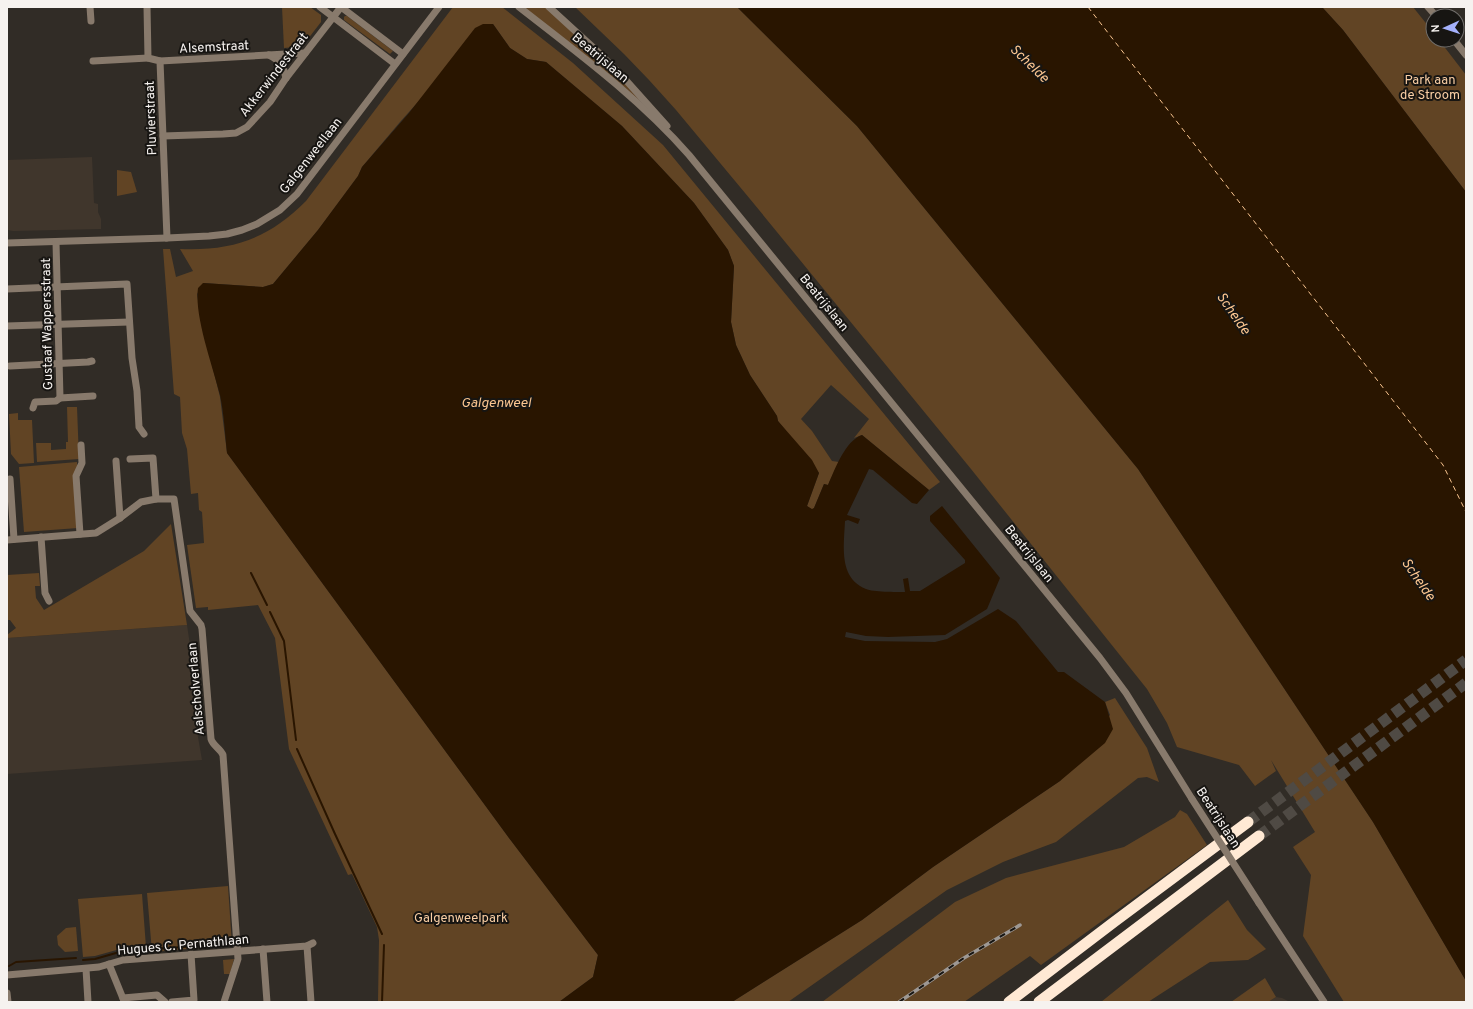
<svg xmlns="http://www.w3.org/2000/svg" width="1473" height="1009" font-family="Overpass,sans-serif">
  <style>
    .built { fill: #40362c }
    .green { fill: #614424 }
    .water { fill: #291500 }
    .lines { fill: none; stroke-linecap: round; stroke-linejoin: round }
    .stream { stroke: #291500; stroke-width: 2 }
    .ferry { stroke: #fac590; stroke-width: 1; stroke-dasharray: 5 4; stroke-linecap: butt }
    .highway-tunnel { stroke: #4f4a44; stroke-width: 11; stroke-dasharray: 11 5.5; stroke-linecap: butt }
    .minor { stroke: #887a6c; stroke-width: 7 }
    .highway { stroke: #ffe9d4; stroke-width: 11 }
    .rail-casing { stroke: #9d9894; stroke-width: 3.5 }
    .rail { stroke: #171512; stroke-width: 2; stroke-dasharray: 6; stroke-linecap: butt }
    .minor-bridge { stroke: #887a6c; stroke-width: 7 }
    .labels { text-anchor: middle; stroke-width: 4; stroke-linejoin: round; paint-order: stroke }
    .street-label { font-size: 13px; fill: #f6f2ef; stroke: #171512 }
    .park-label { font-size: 13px; fill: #f9cea4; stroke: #171512 }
    .water-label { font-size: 14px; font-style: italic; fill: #fac590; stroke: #171512 }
  </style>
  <rect width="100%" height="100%" fill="#312c26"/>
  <g class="built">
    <path d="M 92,157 L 94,203 L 98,204 L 98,212 L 101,219 L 101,229 L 13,231 L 8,230 L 7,223 L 7,160 Z"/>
    <path d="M 187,625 L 200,712 L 194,714 L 202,760 L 7,774 L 7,638 Z"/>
    <path d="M 1276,997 L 1282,998 L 1290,1002 L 1268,1002 Z"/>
  </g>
  <g class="green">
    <path d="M 282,7 L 310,7 L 321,15 L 321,22 L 304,44 L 294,47 L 284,48 Z"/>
    <path d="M 453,7 L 502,7 L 573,63 L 663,145 L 940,482 L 929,490 L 862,435 L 854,438 L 869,419 L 831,385 L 801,419 L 812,431 L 832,461 L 839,462 L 828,485 L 824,484 L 814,508 L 812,510 L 807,506 L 819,473 L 778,421 L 777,416 L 750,375 L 736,345 L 731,322 L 734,266 L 728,250 L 694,203 L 622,126 L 546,62 L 527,59 L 510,48 L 493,24 L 488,24 L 400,122 L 362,167 L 358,176 L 318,230 L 273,284 L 263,287 L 204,283 L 197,294 L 201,321 L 220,397 L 227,453 L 509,838 L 598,955 L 593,977 L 559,1002 L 378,1002 L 379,940 L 377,927 L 352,874 L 348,875 L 289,749 L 275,638 L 258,605 L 208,610 L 208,607 L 196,608 L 187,545 L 204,543 L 202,512 L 199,510 L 198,493 L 191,494 L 187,449 L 182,433 L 180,397 L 174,394 L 163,249 L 170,249 L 176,277 L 193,271 L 180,249 C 233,251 268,239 306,201 Z"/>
    <path d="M 523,7 L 546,7 L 589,47 L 640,98 L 640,104 Z"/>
    <path d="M 575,7 L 737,7 L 857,126 L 1138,469 L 1373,822 L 1466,981 L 1466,1002 L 1344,1002 L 1303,936 L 1311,875 L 1293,847 L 1315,832 L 1271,760 L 1276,771 L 1255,786 L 1239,765 L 1177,747 L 1167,723 L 1147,689 L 971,469 L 750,199 L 676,110 L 649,80 L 624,54 Z"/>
    <path d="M 1322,7 L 1413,7 L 1433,32 L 1433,40 L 1439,40 L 1466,75 L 1466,192 L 1343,30 Z"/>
    <path d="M 345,16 L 347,16 L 393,51 L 390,54 L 344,20 L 344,17 Z"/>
    <path d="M 117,170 L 131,172 L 137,192 L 117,196 Z"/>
    <path d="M 67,407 L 77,407 L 79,459 L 37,462 L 36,443 L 51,443 L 51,450 L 66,449 L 66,442 L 68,442 Z"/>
    <path d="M 18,413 L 18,420 L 32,420 L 34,463 L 19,464 L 11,454 L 9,414 Z"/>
    <path d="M 77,462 L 78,528 L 24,532 L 19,467 Z"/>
    <path d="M 171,524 L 187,625 L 7,638 L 7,635 L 16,628 L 10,620 L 7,620 L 7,575 L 39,573 L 40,586 L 35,586 L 36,598 L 44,610 L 144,551 Z"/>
    <path d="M 1115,698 L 1147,748 L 1159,782 L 1147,777 L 1138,778 L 1056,842 L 1003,862 L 947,890 L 788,1002 L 732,1002 L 862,920 L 933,867 L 1060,781 L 1110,715 L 1105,702 Z"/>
    <path d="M 1180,810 L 1187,814 L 1207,845 L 1041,965 L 1030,956 L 964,1002 L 822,1002 L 955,902 L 1006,878 L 1124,847 L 1175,817 Z"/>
    <path d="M 228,886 L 232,945 L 152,952 L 147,893 Z"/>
    <path d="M 142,894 L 146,947 L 120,949 L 95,956 L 83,957 L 78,899 Z"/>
    <path d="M 1228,900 L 1247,930 L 1266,949 L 1248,960 L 1210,962 L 1148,1002 L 1101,1002 Z"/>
    <path d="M 76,927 L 78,951 L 65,952 L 58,945 L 57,936 L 66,928 Z"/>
    <path d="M 234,959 L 230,974 L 224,974 L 223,960 Z"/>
    <path d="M 1265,978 L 1276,997 L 1268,1002 L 1231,1002 Z"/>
  </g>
  <g class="water">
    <path d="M 737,7 L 1322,7 L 1343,30 L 1466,192 L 1466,981 L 1373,822 L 1138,469 L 857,126 Z"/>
    <path d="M 483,24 L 493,24 L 510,48 L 527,59 L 546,62 L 622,126 L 694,203 L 728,250 L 734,266 L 731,322 L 736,345 L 750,375 L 777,416 L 778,421 L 812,460 L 819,473 L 807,506 L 812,509 L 814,508 L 824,484 L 828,485 C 835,469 845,441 862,435 L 929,490 L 917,504 L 912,503 L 873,470 L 869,469 L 847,515 L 860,519 L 858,524 L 848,520 L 845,521 C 844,545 838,578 866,589 C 873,592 896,592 905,592 L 903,579 L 908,578 L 910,591 L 920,591 L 965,563 L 965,560 L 930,521 L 930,516 L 942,506 L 1000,578 L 987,609 L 945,635 L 888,637 L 866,636 L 846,632 L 845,637 L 865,641 L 935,642 L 947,639 L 998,609 L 1016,621 L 1058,672 L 1064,672 L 1105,702 L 1113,729 L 1105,743 L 1060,781 L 933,867 L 862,920 L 732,1002 L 559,1002 L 593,977 L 598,955 L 509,838 L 227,453 C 225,434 224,414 220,395 C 213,367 194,316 198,288 L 203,283 L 263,287 L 273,284 L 318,230 L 358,176 L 362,167 L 409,113 L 475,28 Z"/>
  </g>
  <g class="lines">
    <g class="stream">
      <path d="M 251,573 L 267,605"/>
      <path d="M 270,612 L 284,641 L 296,740"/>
      <path d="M 297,749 L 335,834 L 382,934"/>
      <path d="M 152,949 L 228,944"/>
      <path d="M 83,960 L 95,959 L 123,951 L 146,950"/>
      <path d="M 9,966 L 16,962 L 76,958"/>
      <path d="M 382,1002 L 384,945"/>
    </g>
    <path class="ferry" d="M 1088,7 L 1443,465 L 1466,512"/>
    <g class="highway-tunnel">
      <path d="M 1248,822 L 1466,660"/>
      <path d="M 1259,836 L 1466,683"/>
    </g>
    <g class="minor">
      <path d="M 90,7 L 91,21"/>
      <path d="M 147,7 L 148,58 L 160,61 L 167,238"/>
      <path d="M 320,7 L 395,64"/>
      <path d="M 341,7 L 403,54"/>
      <path d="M 519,7 C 578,53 639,98 689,155 L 1100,658 L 1126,693 L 1192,799"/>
      <path d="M 549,7 L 596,50 L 624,78 L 667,126"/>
      <path d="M 1428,7 L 1436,16"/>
      <path d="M 1454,40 L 1466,55"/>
      <path d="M 269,55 C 281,61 283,65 286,78"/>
      <path d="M 93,61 L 148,58"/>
      <path d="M 160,61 L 305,53"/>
      <path d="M 163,136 L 223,134 L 236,133 L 247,127 L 270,102 L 286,78 L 341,7"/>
      <path d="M 7,243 L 167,238 L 209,236 L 227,234 L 242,230 L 257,224 L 280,210 L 297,194 L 439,7"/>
      <path d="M 7,289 L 127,284 L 132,358 L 137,391 L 139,427 L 144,434"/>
      <path d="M 7,326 L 129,322"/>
      <path d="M 10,366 L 88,362 L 92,361"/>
      <path d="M 60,398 L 93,396"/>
      <path d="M 33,408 L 35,402 L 56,401 L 60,398 L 56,242"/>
      <path d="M 116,461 L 120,518"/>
      <path d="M 10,479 L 14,539"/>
      <path d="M 156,499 L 174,499 L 190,611 L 201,625 L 202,629 L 211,739 C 213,746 220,748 223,755 L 238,959 L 224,1002"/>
      <path d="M 80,534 L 76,476 L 82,463 L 81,445"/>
      <path d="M 41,537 L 45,593 L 49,601"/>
      <path d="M 7,540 L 96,533 L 120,518 L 141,502 L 156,499 L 153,458 L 130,459"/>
      <path d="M 1259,903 L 1324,1002"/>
      <path d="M 307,946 L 311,1002"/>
      <path d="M 263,949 L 267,1002"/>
      <path d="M 109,964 L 124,1001"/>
      <path d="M 86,969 L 88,1002"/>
      <path d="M 7,975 L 99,967 L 123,960 L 307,946 L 313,943"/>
      <path d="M 7,993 L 8,1002"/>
      <path d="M 123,998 L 157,995 L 165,1002"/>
      <path d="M 172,1002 L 194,1000 L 191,954"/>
    </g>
    <g class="highway">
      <path d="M 1009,1002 L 1114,922 L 1248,822"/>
      <path d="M 1039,1002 L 1259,836"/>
    </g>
    <defs>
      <path id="rail" d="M 899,1002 L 964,958 L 1020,925"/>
    </defs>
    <use href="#rail" class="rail-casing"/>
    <use href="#rail" class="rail"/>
    <path class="minor-bridge" d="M 1192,799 L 1259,903"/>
  </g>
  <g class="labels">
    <g class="street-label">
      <text transform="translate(214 46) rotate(-3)" y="5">Alsemstraat</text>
      <text transform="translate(601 57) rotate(40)" y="5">Beatrijslaan</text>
      <text transform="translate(273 74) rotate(-52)" y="5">Akkerwindestraat</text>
      <text transform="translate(150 118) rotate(-92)" y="5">Pluvierstraat</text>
      <text transform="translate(310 155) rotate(-52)" y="5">Galgenweellaan</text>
      <text transform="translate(825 302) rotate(51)" y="5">Beatrijslaan</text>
      <text transform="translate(46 324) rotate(-91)" y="5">Gustaaf Wappersstraat</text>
      <text transform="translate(1030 553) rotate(51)" y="5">Beatrijslaan</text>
      <text transform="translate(195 689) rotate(-95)" y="5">Aalscholverlaan</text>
      <text transform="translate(1219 817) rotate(57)" y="5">Beatrijslaan</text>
      <text transform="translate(183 944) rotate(-5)" y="5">Hugues C. Pernathlaan</text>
    </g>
    <g class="park-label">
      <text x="1430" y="84">Park aan<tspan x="1430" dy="15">de Stroom</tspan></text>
      <text x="461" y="922">Galgenweelpark</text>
    </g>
    <g class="water-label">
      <text transform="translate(1030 63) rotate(44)" y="5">Schelde</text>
      <text transform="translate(1234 313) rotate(55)" y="5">Schelde</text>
      <text x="496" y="407">Galgenweel</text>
      <text transform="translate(1419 579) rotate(55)" y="5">Schelde</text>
    </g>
  </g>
  <rect width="1473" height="1009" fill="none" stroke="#f6f2ef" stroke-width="16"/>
  <g transform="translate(1445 28) rotate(267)"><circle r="19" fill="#171512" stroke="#706d6a"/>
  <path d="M0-3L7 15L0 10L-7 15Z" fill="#a5b1fc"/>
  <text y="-6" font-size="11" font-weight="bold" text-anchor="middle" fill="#f6f2ef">N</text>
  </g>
</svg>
